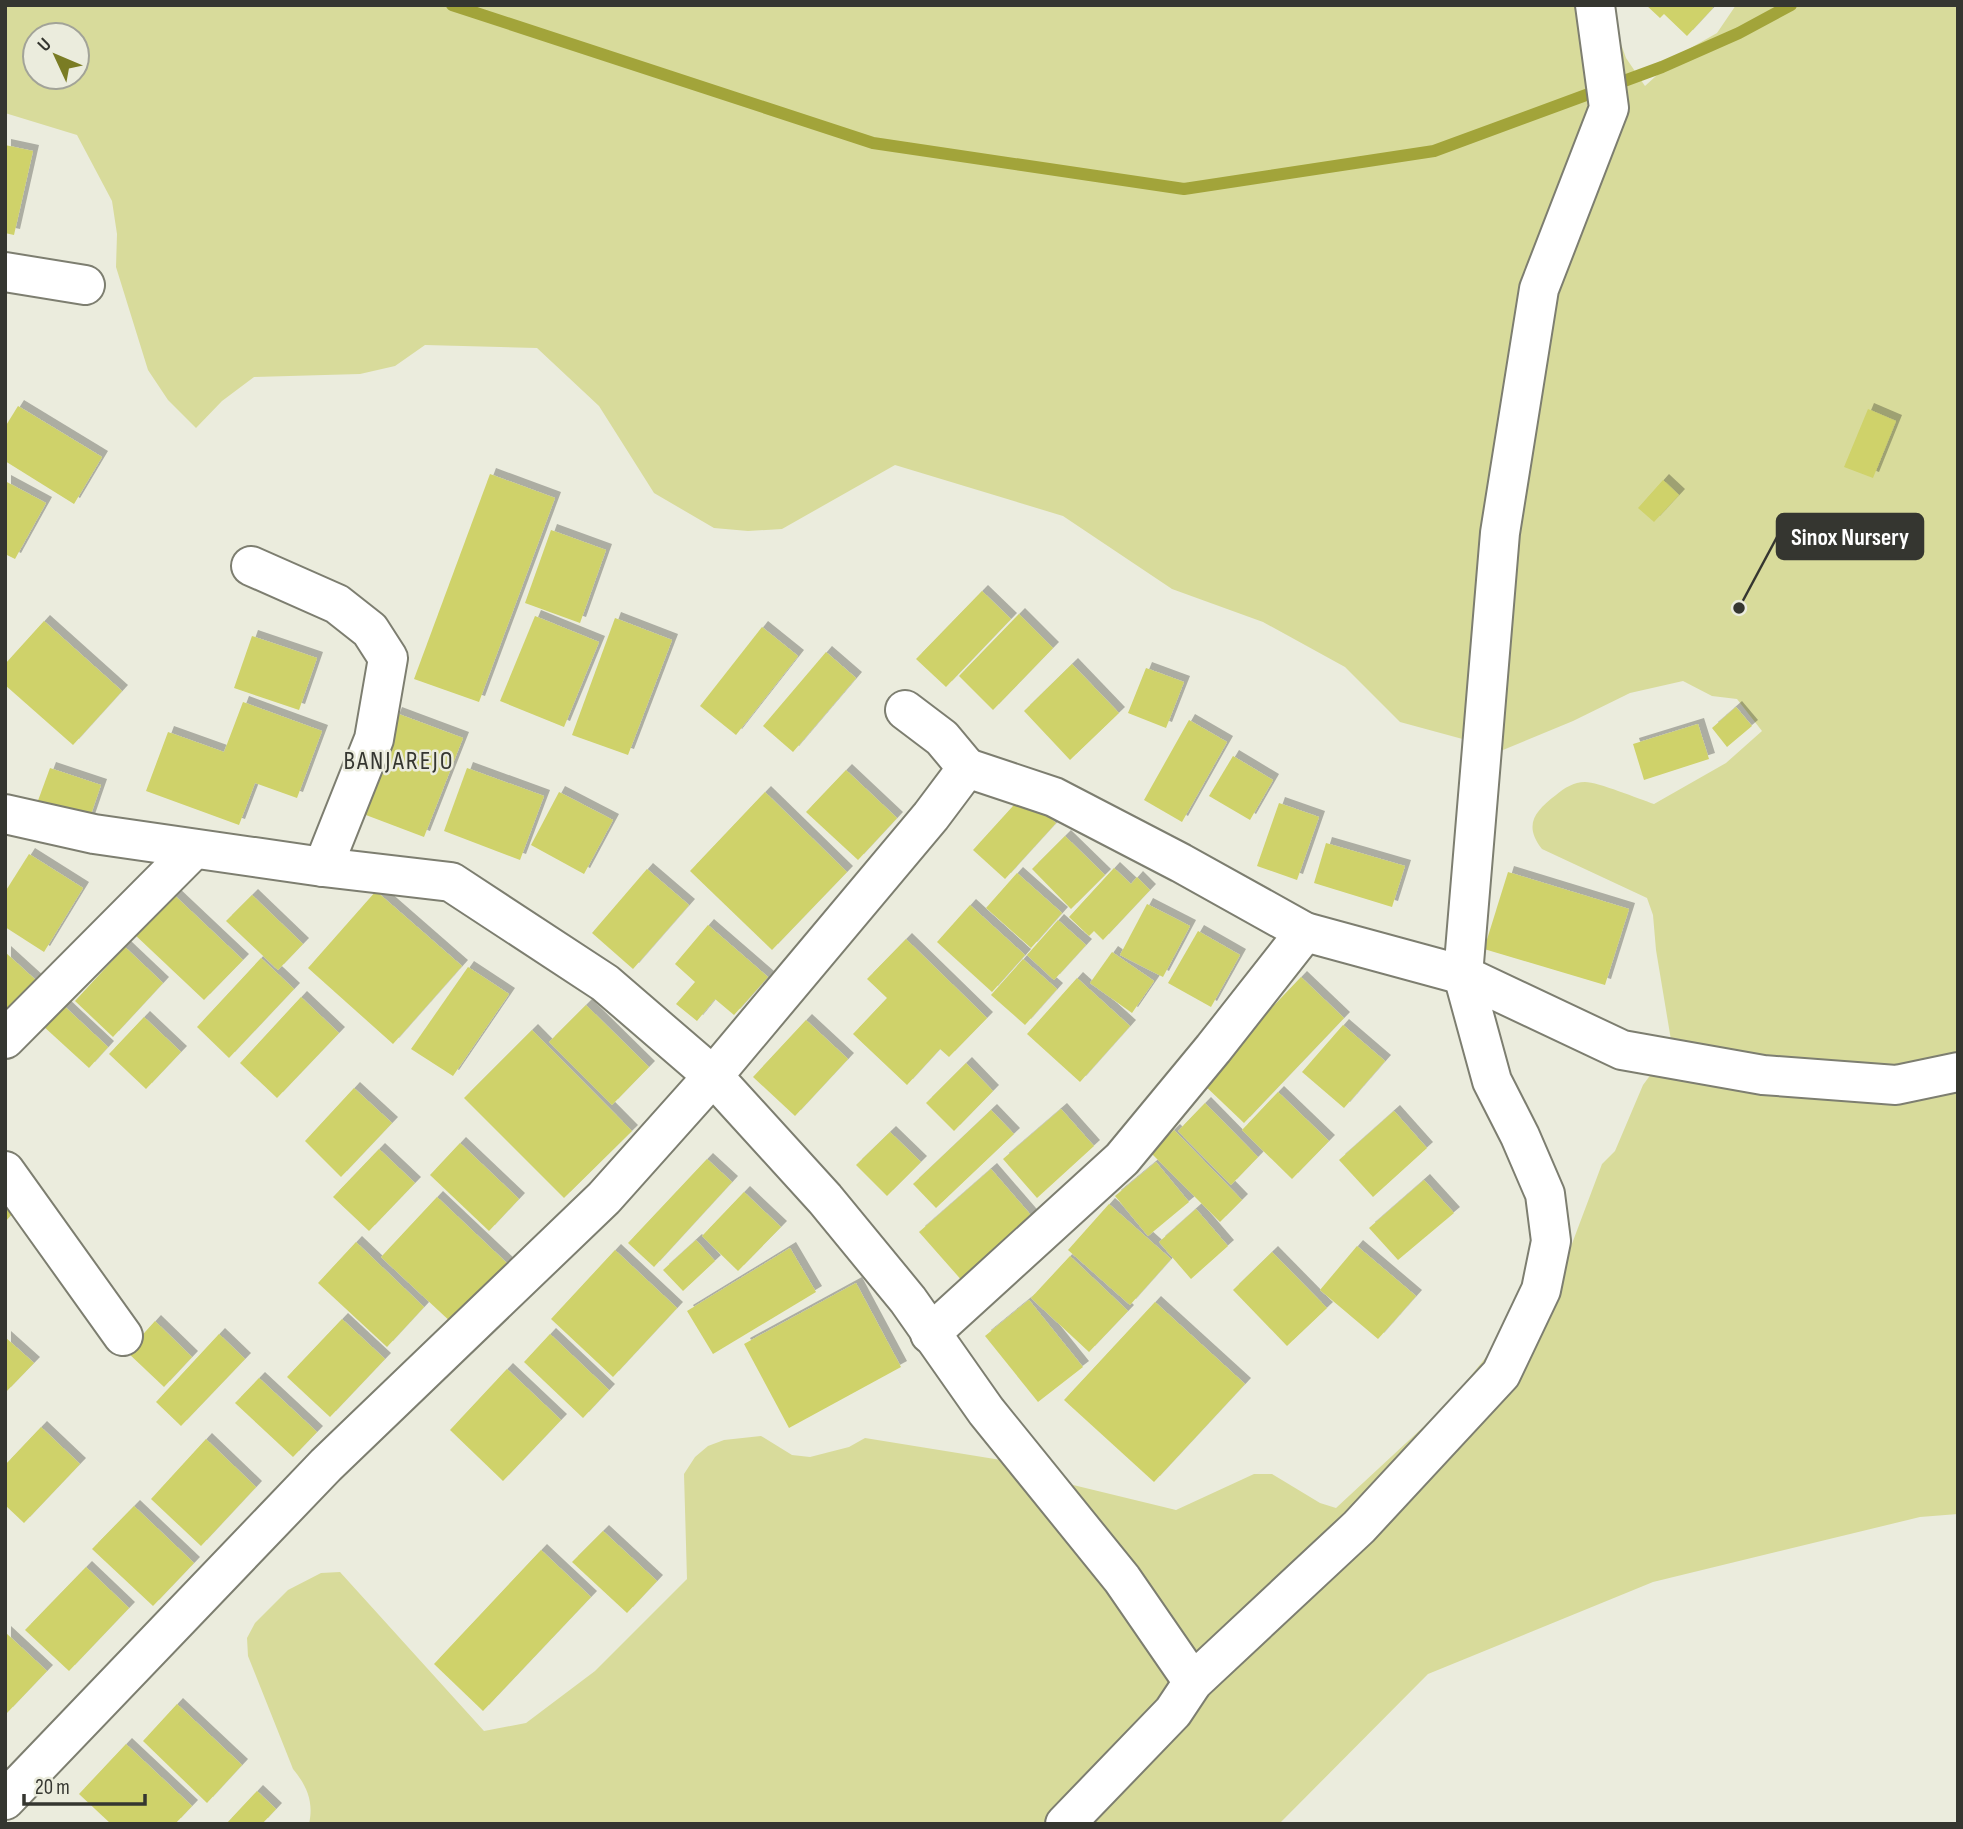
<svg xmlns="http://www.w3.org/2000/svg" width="1963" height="1829" font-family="'Sofia Sans Condensed',sans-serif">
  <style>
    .green { fill: #d8db9b; fill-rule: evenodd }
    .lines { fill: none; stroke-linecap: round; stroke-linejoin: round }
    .stream { stroke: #a2a43a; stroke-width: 12 }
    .building { fill: #cfd26a; filter: url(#shadow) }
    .minor-casing { stroke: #7d7e70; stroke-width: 42 }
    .tertiary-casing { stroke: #7d7e70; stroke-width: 42 }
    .minor { stroke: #fff; stroke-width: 38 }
    .tertiary { stroke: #fff; stroke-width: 38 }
    .labels { text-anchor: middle; stroke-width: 5; stroke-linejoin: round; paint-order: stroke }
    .quarter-label { font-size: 26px; letter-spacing: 2px; fill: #353630; stroke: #ebecdd }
    .leader { fill: none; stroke: #353630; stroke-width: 2.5 }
    .callout-dot { fill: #353630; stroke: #ebecdd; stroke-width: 2.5 }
    .callout { fill: #353630; stroke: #353630; stroke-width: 2.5 }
    .callout-label { font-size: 24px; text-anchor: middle; font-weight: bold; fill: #fff }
  </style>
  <defs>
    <filter id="shadow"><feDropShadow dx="6" dy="-6" stdDeviation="0" flood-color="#0004"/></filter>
  </defs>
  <rect width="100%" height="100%" fill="#ebecdd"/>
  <path class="green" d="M 5,5 L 1607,5 L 1626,58 L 1645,86 L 1680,54 L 1717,33 L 1736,5 L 1958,5 L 1958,1514 L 1920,1517 L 1653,1582 L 1428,1674 L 1279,1824 L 309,1824 C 314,1802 307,1786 293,1769 L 248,1656 L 247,1638 L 255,1623 L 288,1590 L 321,1573 L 340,1572 L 484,1731 L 526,1723 L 595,1671 L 687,1579 L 684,1474 L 695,1457 L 708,1446 L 724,1440 L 761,1436 L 792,1455 L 810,1457 L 849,1447 L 865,1438 L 1020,1463 L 1032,1475 L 1176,1510 L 1254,1474 L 1272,1474 L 1320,1503 L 1336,1508 L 1448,1404 L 1567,1257 L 1602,1164 L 1615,1151 L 1643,1085 L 1672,1046 L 1656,950 L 1653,915 L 1647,898 L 1542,849 C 1523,825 1535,811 1556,795 C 1564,788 1574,782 1585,782 C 1598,782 1639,799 1654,804 L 1726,763 L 1762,731 L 1737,699 L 1712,696 L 1683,681 L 1630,693 L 1573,721 L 1503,750 L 1400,722 L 1345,667 L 1263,622 L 1172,589 L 1063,516 L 895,465 L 782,529 L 748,531 L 714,528 L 654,493 L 599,406 L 537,348 L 425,345 L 395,366 L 360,374 L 254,377 L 222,401 L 196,428 L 168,400 L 148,370 L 116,267 L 117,234 L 112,201 L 77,135 L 5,113 ZM 35,35 L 77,35 L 77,77 L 35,77 Z"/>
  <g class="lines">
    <path class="stream" d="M 452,5 L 873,143 L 1184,189 L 1434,151 L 1662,67 L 1739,33 L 1791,5"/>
  </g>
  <g class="building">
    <path d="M 1646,5 L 1711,5 L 1713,8 L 1687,36 L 1664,14 L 1660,18 Z"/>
    <path d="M 5,145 L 33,151 L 14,235 L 5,233 Z"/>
    <path d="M 18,406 L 102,457 L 74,504 L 5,461 L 5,427 Z"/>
    <path d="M 1868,409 L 1896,421 L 1873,478 L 1844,467 Z"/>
    <path d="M 490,474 L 555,498 L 479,702 L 414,679 Z"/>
    <path d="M 1663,480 L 1679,495 L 1654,522 L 1638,508 Z"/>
    <path d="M 5,481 L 46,503 L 15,559 L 5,554 Z"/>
    <path d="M 551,530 L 606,550 L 580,623 L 525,603 Z"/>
    <path d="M 982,591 L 1011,619 L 946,687 L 916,659 Z"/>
    <path d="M 1019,614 L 1053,648 L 993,710 L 959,676 Z"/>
    <path d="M 535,616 L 599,642 L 564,727 L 500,701 Z"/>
    <path d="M 615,618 L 672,640 L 628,755 L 572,735 Z"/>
    <path d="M 44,621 L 122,691 L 73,745 L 5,685 L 5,664 Z"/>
    <path d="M 762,627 L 798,656 L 736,735 L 700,706 Z"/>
    <path d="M 252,636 L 317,658 L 299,710 L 234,688 Z"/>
    <path d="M 826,652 L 856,678 L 793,752 L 763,726 Z"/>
    <path d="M 1072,664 L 1119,713 L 1070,760 L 1024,711 Z"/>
    <path d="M 1146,668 L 1184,682 L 1166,728 L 1128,713 Z"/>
    <path d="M 243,702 L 322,731 L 297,798 L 255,783 L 239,825 L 146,791 L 168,732 L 224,752 Z"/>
    <path d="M 1736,707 L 1752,726 L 1727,747 L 1712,728 Z"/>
    <path d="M 396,713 L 463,738 L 424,837 L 358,812 Z"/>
    <path d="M 1189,720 L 1227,742 L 1182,822 L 1144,800 Z"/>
    <path d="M 1698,724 L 1709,759 L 1644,780 L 1633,744 Z"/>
    <path d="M 1233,756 L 1273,780 L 1250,820 L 1209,796 Z"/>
    <path d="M 50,768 L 101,785 L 88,823 L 36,806 Z"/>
    <path d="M 467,768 L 544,796 L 520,860 L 444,831 Z"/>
    <path d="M 846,770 L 897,818 L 858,860 L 806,812 Z"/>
    <path d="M 559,792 L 613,820 L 584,874 L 531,845 Z"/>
    <path d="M 765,792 L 847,872 L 772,950 L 690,871 Z"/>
    <path d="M 1024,794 L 1056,823 L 1005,879 L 973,850 Z"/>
    <path d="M 1279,803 L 1319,817 L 1297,880 L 1257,866 Z"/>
    <path d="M 1065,836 L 1105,875 L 1071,909 L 1032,869 Z"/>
    <path d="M 1326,843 L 1405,866 L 1392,907 L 1314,883 Z"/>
    <path d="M 29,854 L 83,888 L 44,952 L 5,927 L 5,892 Z"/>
    <path d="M 1114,868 L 1131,884 L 1137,877 L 1150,890 L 1103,940 L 1094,931 L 1089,936 L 1069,917 Z"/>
    <path d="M 647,869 L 689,905 L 633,969 L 592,933 Z"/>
    <path d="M 1508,872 L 1629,909 L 1605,985 L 1484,949 Z"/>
    <path d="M 1017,873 L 1062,913 L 1031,948 L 986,908 Z"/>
    <path d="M 376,891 L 462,966 L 393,1044 L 308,968 Z"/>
    <path d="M 171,892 L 243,960 L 204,1000 L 133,933 Z"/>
    <path d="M 252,895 L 303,944 L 278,970 L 226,921 Z"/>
    <path d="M 1147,904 L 1190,926 L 1163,977 L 1120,955 Z"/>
    <path d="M 970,905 L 1025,955 L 992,992 L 937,942 Z"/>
    <path d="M 1058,920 L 1086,945 L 1054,980 L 1027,955 Z"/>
    <path d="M 708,925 L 768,977 L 734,1015 L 715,999 L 697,1021 L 676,1004 L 695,982 L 675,964 Z"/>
    <path d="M 1198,931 L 1240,955 L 1211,1007 L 1168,983 Z"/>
    <path d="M 906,939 L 987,1018 L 949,1057 L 940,1049 L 907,1085 L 853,1034 L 887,998 L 867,979 Z"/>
    <path d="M 125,947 L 163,983 L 113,1037 L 75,1001 Z"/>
    <path d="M 5,952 L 39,983 L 5,1019 Z"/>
    <path d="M 1112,952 L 1154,981 L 1132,1013 L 1090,983 Z"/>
    <path d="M 261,958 L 294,989 L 229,1058 L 197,1027 Z"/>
    <path d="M 1023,959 L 1057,989 L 1025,1025 L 991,995 Z"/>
    <path d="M 468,967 L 509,994 L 453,1076 L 411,1049 Z"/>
    <path d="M 1301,977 L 1344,1018 L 1244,1123 L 1201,1082 Z"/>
    <path d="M 1077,978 L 1130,1026 L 1080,1082 L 1027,1034 Z"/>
    <path d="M 301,997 L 339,1033 L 277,1098 L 240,1063 Z"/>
    <path d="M 62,1004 L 108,1047 L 89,1068 L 42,1025 Z"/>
    <path d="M 586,1005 L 649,1067 L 612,1105 L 549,1042 Z"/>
    <path d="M 144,1017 L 181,1052 L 146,1089 L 109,1054 Z"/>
    <path d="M 806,1020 L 848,1059 L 795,1116 L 753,1077 Z"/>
    <path d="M 1343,1025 L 1385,1061 L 1344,1108 L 1302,1072 Z"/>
    <path d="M 532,1030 L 632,1131 L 564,1198 L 464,1098 Z"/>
    <path d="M 966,1063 L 993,1091 L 954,1131 L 926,1103 Z"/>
    <path d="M 354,1088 L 392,1123 L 341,1177 L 305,1141 Z"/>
    <path d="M 1278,1092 L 1329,1141 L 1292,1179 L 1242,1130 Z"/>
    <path d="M 1205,1103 L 1258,1157 L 1231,1185 L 1178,1131 Z"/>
    <path d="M 1061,1109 L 1094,1146 L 1037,1198 L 1003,1159 Z"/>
    <path d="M 991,1110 L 1014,1134 L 936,1208 L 913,1184 Z"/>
    <path d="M 1394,1111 L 1427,1148 L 1373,1197 L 1339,1160 Z"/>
    <path d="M 1174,1130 L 1242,1200 L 1220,1222 L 1151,1153 Z"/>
    <path d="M 890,1132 L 921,1162 L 887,1196 L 856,1165 Z"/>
    <path d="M 460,1143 L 519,1199 L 489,1231 L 430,1175 Z"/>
    <path d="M 379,1149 L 415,1183 L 369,1231 L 333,1197 Z"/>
    <path d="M 707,1159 L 732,1182 L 654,1267 L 628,1243 Z"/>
    <path d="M 1156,1162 L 1189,1202 L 1148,1236 L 1115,1196 Z"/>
    <path d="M 991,1169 L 1036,1221 L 964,1283 L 919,1232 Z"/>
    <path d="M 1424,1180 L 1454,1213 L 1398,1260 L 1369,1228 Z"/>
    <path d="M 744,1192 L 781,1227 L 738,1271 L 702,1236 Z"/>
    <path d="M 437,1197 L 510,1266 L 454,1325 L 381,1257 Z"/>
    <path d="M 5,1201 L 15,1211 L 5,1222 Z"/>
    <path d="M 1109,1204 L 1171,1259 L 1130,1305 L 1068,1250 Z"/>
    <path d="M 1196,1209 L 1228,1246 L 1191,1279 L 1159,1242 Z"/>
    <path d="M 696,1240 L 715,1261 L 683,1291 L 663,1270 Z"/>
    <path d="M 356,1242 L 424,1307 L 387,1347 L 318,1283 Z"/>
    <path d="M 1357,1246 L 1416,1296 L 1378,1339 L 1320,1290 Z"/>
    <path d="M 790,1248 L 816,1292 L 713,1354 L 687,1311 Z"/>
    <path d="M 615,1250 L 677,1308 L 613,1377 L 551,1319 Z"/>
    <path d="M 1272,1252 L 1327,1308 L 1287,1346 L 1233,1290 Z"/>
    <path d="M 1070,1256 L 1128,1311 L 1089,1352 L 1031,1298 Z"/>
    <path d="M 856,1283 L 901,1367 L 789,1428 L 744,1344 Z"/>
    <path d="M 1029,1300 L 1083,1367 L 1038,1402 L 985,1336 Z"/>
    <path d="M 1155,1302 L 1245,1384 L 1154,1482 L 1064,1400 Z"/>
    <path d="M 342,1319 L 385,1359 L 330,1417 L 287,1377 Z"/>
    <path d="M 155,1321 L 192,1357 L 164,1387 L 127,1352 Z"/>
    <path d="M 219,1334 L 245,1359 L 181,1426 L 156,1402 Z"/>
    <path d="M 550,1334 L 609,1390 L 583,1418 L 524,1362 Z"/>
    <path d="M 5,1337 L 34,1363 L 5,1393 Z"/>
    <path d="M 507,1369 L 561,1420 L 503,1481 L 450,1430 Z"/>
    <path d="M 259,1378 L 317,1432 L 293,1457 L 235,1403 Z"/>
    <path d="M 41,1427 L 80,1464 L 24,1523 L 5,1505 L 5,1465 Z"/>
    <path d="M 206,1439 L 256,1487 L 201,1546 L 151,1499 Z"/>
    <path d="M 134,1506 L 194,1563 L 153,1606 L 92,1549 Z"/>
    <path d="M 603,1531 L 657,1581 L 627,1613 L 572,1562 Z"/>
    <path d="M 541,1550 L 591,1597 L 483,1711 L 434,1664 Z"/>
    <path d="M 86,1567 L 129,1608 L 69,1671 L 25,1630 Z"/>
    <path d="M 5,1632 L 47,1671 L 7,1713 L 5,1712 Z"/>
    <path d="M 177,1704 L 242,1765 L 207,1803 L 143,1741 Z"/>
    <path d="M 126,1744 L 192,1806 L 175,1824 L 111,1824 L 79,1794 Z"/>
    <path d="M 257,1791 L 276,1809 L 262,1824 L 226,1824 Z"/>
  </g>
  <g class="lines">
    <defs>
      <g id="minor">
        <path d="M 5,272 L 85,285"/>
        <path d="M 251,566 L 337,604 L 370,630 L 388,658 L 374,739 L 323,867"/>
        <path d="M 905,710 L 942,738 L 967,768"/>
        <path d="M 1463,975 L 1622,1050 L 1763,1075 L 1896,1085 L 1958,1072"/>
        <path d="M 5,1039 L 194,849"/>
        <path d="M 5,1171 L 123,1336"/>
        <path d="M 930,1334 L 1122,1159 L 1213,1049 L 1305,932"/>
        <path d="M 5,1800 L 326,1465 L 604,1198 L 713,1076 L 825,1199 L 908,1300 L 986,1411 L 1122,1579 L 1193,1682"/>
      </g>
      <g id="tertiary">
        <path d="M 5,814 L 94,834 L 323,867 L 451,882 L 605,983 L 713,1076 L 931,816 L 967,768 L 1054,797 L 1181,863 L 1305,932 L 1463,975"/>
        <path d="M 1065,1824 L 1173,1712 L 1193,1682 L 1359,1527 L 1501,1374 L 1541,1290 L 1551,1241 L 1545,1194 L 1520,1136 L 1492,1081 L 1463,975 L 1500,533 L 1539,289 L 1609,108 L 1595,5"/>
      </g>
    </defs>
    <use href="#minor" class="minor-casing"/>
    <use href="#tertiary" class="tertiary-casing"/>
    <use href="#minor" class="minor"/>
    <use href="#tertiary" class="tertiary"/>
  </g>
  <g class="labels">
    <g class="quarter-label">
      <text x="399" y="769">BANJAREJO</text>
    </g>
  </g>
  <path class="leader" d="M1739 608L1777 537"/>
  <circle class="callout-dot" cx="1739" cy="608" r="7"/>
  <rect class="callout" x="1777" y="514" width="146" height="45" rx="7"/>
  <g class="callout-label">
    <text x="1850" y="545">Sinox Nursery</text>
  </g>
  <rect width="1963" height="1829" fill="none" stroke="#353630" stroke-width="14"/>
  <g transform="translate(56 56) rotate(314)"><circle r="33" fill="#ebecdd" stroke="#a2a398" stroke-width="2"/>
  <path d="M0-5L12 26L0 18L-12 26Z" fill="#7a7c24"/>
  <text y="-10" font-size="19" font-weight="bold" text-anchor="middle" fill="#353630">U</text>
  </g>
  <path d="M24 1794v10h121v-10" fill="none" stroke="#353630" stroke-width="3.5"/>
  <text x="35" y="1794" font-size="21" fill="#353630" stroke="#ebecdd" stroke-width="5" paint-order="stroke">20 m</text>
</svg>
